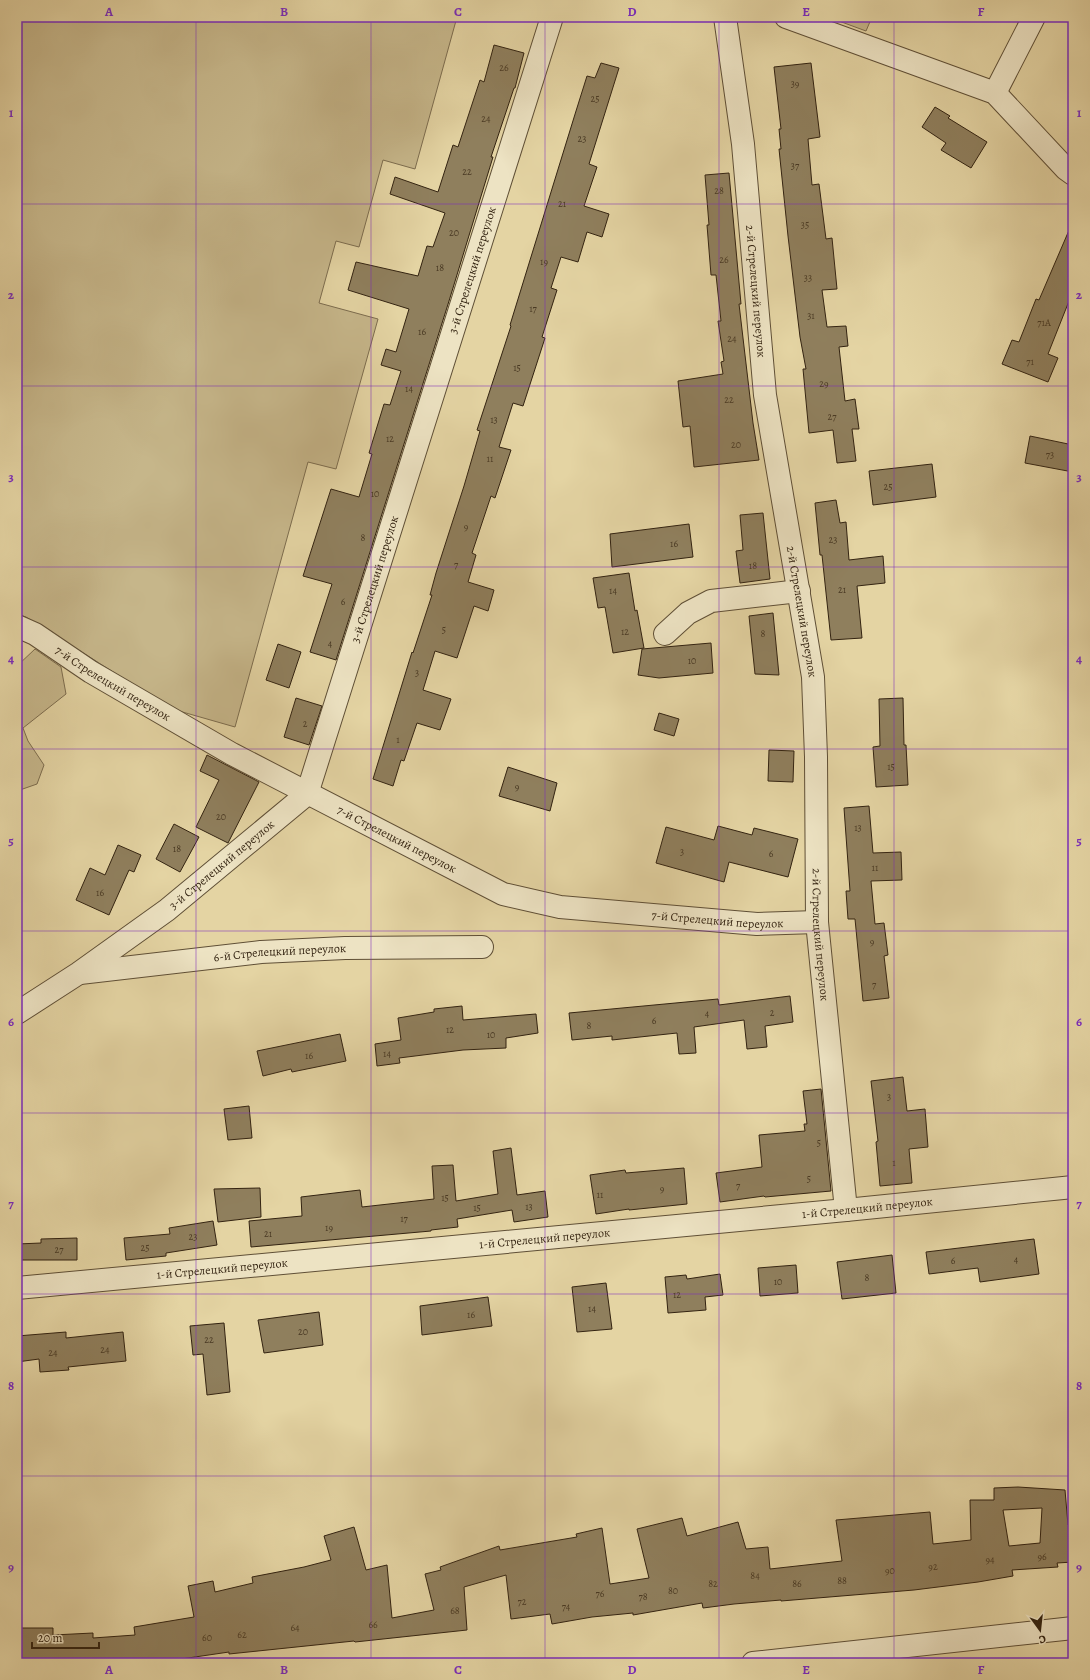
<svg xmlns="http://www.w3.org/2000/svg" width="1090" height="1680" font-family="Alegreya,serif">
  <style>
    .green { fill: #c6b68a; stroke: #7c6c4e }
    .building { fill: #8f7f5d; stroke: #332311; fill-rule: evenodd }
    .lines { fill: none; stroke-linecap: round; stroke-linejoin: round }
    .street-casing { stroke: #5f4f36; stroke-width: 24 }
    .street { stroke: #ede3c3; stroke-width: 22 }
    .grid { fill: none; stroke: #7b2cbf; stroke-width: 1; stroke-opacity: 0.55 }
    .labels { text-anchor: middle; stroke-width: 3; stroke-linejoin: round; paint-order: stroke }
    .number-label { font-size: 10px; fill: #4a3a24 }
    .street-label { font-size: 12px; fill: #332311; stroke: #ede3c3 }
    .neatline { fill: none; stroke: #7b2cbf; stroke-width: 1.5 }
    .grid-label { font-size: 13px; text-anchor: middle; font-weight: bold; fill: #7b2cbf }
  </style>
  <rect width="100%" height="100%" fill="#e4d4a3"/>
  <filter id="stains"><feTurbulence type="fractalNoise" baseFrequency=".005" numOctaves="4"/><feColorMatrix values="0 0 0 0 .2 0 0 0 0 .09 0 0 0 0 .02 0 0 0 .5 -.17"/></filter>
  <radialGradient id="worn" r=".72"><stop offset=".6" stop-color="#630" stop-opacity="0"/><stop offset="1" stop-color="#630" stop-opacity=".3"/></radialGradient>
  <g class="green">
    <path d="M 17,17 L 457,17 L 415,169 L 383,160 L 359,247 L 336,241 L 319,303 L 378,319 L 336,469 L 308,462 L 235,727 L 172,709 L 26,617 L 17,614 Z"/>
    <path d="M 828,17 L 872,17 L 866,31 Z"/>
    <path d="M 35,649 L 61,667 L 66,694 L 23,728 L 28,741 L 44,765 L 37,784 L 17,791 L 17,666 Z"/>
  </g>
  <g class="building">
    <path d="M 494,45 L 524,53 L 515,88 L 514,88 L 491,157 L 493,157 L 449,301 L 336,660 L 310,652 L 332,584 L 303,576 L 331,489 L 359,497 L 372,454 L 369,453 L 384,404 L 390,405 L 401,371 L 381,365 L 386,349 L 396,352 L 409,309 L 348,290 L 356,262 L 418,276 L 427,246 L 433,247 L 445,213 L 390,194 L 395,177 L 438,192 L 453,145 L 458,147 L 480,80 L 484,82 Z"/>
    <path d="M 601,63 L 619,68 L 589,164 L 597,167 L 584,206 L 609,214 L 602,237 L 587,232 L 578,262 L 561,257 L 551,288 L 557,290 L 542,337 L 545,338 L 523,406 L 513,403 L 499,447 L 511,450 L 495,498 L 491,496 L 472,553 L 476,555 L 468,582 L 494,590 L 488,611 L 474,606 L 457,658 L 435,651 L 423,690 L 451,699 L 440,730 L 417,723 L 404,761 L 401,760 L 393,786 L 373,779 L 412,652 L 413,653 L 432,595 L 430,595 L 436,573 L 464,486 L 480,431 L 477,430 L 511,326 L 510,325 L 576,111 L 587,76 L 595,78 Z"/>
    <path d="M 811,63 L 820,137 L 808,139 L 812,185 L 819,184 L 826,239 L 832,238 L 837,289 L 822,290 L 827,327 L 846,326 L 848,346 L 839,347 L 845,401 L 855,399 L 859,429 L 852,429 L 856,461 L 837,463 L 833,430 L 809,433 L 803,369 L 806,369 L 800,337 L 788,236 L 779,149 L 781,149 L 779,129 L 781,129 L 774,67 Z"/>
    <path d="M 935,107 L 950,116 L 948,118 L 987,142 L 971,168 L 941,150 L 946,143 L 922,127 Z"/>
    <path d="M 729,173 L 741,304 L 739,304 L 753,423 L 759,460 L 694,467 L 690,426 L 683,427 L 678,381 L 723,374 L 721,362 L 724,361 L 718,321 L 721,321 L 716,275 L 711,275 L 707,225 L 709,225 L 705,175 Z"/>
    <path d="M 1073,221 L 1073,291 L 1048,354 L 1058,358 L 1048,382 L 1002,364 L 1012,340 L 1019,342 L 1036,299 L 1039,300 Z"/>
    <path d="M 1030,436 L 1073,445 L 1073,472 L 1025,463 Z"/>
    <path d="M 932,464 L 936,497 L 873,505 L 869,471 Z"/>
    <path d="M 836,500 L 840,523 L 846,522 L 849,560 L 883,556 L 885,583 L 857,586 L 862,638 L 831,640 L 822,555 L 820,555 L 815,503 Z"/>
    <path d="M 763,513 L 770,579 L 740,583 L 736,551 L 743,550 L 740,515 Z"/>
    <path d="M 689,524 L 693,557 L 612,567 L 610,534 Z"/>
    <path d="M 629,573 L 635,611 L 637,610 L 644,648 L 613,653 L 605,607 L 598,608 L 593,578 Z"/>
    <path d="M 773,613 L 779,675 L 755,674 L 749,616 Z"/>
    <path d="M 711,643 L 713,673 L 659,678 L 638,675 L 642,649 Z"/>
    <path d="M 278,644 L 301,652 L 289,688 L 266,680 Z"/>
    <path d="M 296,698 L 322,706 L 309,745 L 284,737 Z"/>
    <path d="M 903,698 L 904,745 L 906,745 L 908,785 L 876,787 L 873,747 L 880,746 L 879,699 Z"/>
    <path d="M 659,713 L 679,719 L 674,736 L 654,730 Z"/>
    <path d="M 769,750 L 794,751 L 793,782 L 768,781 Z"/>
    <path d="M 207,755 L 259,782 L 228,843 L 196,827 L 219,780 L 200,771 Z"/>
    <path d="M 508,767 L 557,783 L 550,811 L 499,796 Z"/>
    <path d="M 869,806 L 873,853 L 901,852 L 902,880 L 871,881 L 875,924 L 884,923 L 888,955 L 884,956 L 889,998 L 863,1001 L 855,919 L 848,919 L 846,891 L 850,891 L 844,808 Z"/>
    <path d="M 174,824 L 199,837 L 180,872 L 156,859 Z"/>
    <path d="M 718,826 L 752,835 L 754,828 L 798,839 L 788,877 L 729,862 L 724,882 L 656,863 L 666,827 L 714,840 Z"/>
    <path d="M 118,845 L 141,855 L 134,872 L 129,870 L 109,915 L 76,900 L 90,868 L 105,875 Z"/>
    <path d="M 790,996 L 793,1022 L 765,1026 L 767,1047 L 747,1049 L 744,1020 L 694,1027 L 696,1053 L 679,1054 L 677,1033 L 612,1040 L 612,1036 L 572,1040 L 569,1013 L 718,999 L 719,1005 Z"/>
    <path d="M 462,1006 L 463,1020 L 536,1014 L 538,1033 L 506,1038 L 506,1048 L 463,1050 L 399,1058 L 400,1063 L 377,1066 L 375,1044 L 401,1040 L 398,1018 L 434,1012 L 434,1009 Z"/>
    <path d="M 340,1034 L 346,1061 L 292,1072 L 291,1069 L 263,1076 L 257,1051 Z"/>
    <path d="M 903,1077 L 907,1111 L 925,1109 L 928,1147 L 909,1149 L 912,1183 L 880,1186 L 876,1142 L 878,1141 L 871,1081 Z"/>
    <path d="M 821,1089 L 831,1191 L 765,1197 L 764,1196 L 720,1202 L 716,1173 L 762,1167 L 759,1135 L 805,1131 L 804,1124 L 807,1124 L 803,1091 Z"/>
    <path d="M 249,1106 L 252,1138 L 228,1140 L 224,1109 Z"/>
    <path d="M 511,1148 L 517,1195 L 545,1191 L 548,1217 L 514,1222 L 512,1210 L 457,1219 L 458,1227 L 431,1230 L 431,1231 L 251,1247 L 249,1221 L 302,1216 L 301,1197 L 360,1190 L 362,1207 L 434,1199 L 432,1166 L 453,1165 L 456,1201 L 498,1194 L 493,1151 Z"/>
    <path d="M 684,1168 L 687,1204 L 629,1210 L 629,1209 L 596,1214 L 590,1175 L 625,1170 L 626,1173 Z"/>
    <path d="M 260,1188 L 261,1217 L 218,1222 L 214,1189 Z"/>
    <path d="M 213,1221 L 217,1245 L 166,1253 L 166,1256 L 126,1260 L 124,1238 L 170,1234 L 169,1228 Z"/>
    <path d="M 77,1238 L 77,1260 L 17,1260 L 17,1244 L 41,1243 L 41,1239 Z"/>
    <path d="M 1034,1239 L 1039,1274 L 980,1282 L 978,1268 L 929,1274 L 926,1252 Z"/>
    <path d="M 892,1255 L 896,1293 L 842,1299 L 837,1262 Z"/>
    <path d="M 796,1265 L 798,1293 L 760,1296 L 758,1268 Z"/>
    <path d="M 720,1274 L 723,1295 L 705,1297 L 706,1310 L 668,1313 L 665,1277 L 686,1275 L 687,1279 Z"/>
    <path d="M 606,1283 L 612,1329 L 577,1332 L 572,1287 Z"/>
    <path d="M 488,1297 L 492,1326 L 422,1335 L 420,1306 Z"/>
    <path d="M 319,1312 L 323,1345 L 264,1353 L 258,1320 Z"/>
    <path d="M 224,1323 L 230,1392 L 207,1395 L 203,1354 L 193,1355 L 190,1326 Z"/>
    <path d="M 66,1332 L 66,1338 L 123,1332 L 126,1361 L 68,1367 L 69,1370 L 40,1372 L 39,1359 L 17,1362 L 17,1336 Z"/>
    <path d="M 1018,1487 L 1065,1490 L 1068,1525 L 1073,1524 L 1073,1562 L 1057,1563 L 1058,1567 L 1012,1570 L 1013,1576 L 978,1582 L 914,1590 L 781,1601 L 781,1600 L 734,1604 L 703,1608 L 702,1603 L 633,1615 L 633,1613 L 592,1617 L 552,1624 L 550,1614 L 511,1619 L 506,1575 L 464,1587 L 467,1630 L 355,1642 L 354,1641 L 229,1654 L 229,1652 L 154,1663 L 17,1663 L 17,1628 L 53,1628 L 53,1635 L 93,1633 L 93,1638 L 135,1635 L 134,1627 L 194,1617 L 188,1586 L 213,1581 L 215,1592 L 253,1583 L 252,1577 L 304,1567 L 331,1560 L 324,1536 L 354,1527 L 366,1570 L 387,1565 L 392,1618 L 434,1610 L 425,1574 L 441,1570 L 440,1567 L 499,1546 L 500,1550 L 577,1537 L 576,1534 L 602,1528 L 610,1584 L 649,1578 L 637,1529 L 682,1518 L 687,1536 L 738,1522 L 746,1549 L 768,1547 L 770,1569 L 842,1561 L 836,1520 L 930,1512 L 933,1544 L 971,1540 L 970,1500 L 994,1500 L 994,1488 ZM 1042,1508 L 1040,1543 L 1009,1546 L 1003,1510 Z"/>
  </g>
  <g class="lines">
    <defs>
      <g id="street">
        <path id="s1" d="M 725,17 L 743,144 L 765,395 L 813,677 L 816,757 L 817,922 L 846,1210"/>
        <path d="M 786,17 L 995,93 L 1066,169 L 1073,174"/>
        <path d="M 995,93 L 1034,17"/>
        <path id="s2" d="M 17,626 L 35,634 L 91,672 L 232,754 L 503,894 L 560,907 L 757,924 L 817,922"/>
        <path d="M 665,634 L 688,613 L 711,601 L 799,591"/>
        <path id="s3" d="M 80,973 L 261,952 L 345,948 L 482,947"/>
        <path id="s4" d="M 17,1013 L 79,973 L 167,910 L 307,794 L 552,17"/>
        <path id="s5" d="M 17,1288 L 846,1210 L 1073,1187"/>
        <path d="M 753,1663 L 1073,1628"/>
      </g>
    </defs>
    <use href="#street" class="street-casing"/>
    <use href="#street" class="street"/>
  </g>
  <path class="grid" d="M 196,17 L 196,1663M 371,17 L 371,1663M 545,17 L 545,1663M 719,17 L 719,1663M 894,17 L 894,1663M 17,204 L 1073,204M 17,386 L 1073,386M 17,567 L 1073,567M 17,749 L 1073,749M 17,931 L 1073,931M 17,1113 L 1073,1113M 17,1294 L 1073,1294M 17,1476 L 1073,1476"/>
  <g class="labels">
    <g class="number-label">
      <text x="504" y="71">26</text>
      <text x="795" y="87">39</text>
      <text x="595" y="102">25</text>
      <text x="486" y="122">24</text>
      <text x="582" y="142">23</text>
      <text x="795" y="169">37</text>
      <text x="467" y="175">22</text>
      <text x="719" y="194">28</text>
      <text x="562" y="207">21</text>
      <text x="805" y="228">35</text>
      <text x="454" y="236">20</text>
      <text x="724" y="263">26</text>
      <text x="544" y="265">19</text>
      <text x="440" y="271">18</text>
      <text x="808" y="281">33</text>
      <text x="533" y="312">17</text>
      <text x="811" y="319">31</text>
      <text x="1044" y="326">71А</text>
      <text x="422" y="335">16</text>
      <text x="732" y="342">24</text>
      <text x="1030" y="365">71</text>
      <text x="517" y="371">15</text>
      <text x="824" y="387">29</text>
      <text x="409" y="392">14</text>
      <text x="729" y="403">22</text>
      <text x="832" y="420">27</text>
      <text x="494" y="423">13</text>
      <text x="390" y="442">12</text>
      <text x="736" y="448">20</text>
      <text x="1050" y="458">73</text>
      <text x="490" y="462">11</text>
      <text x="888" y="490">25</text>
      <text x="375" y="497">10</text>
      <text x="466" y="530">9</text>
      <text x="363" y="541">8</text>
      <text x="833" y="543">23</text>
      <text x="674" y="547">16</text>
      <text x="456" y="568">7</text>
      <text x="753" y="569">18</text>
      <text x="842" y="593">21</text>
      <text x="613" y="594">14</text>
      <text x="343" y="605">6</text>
      <text x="444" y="633">5</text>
      <text x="625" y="635">12</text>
      <text x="763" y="637">8</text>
      <text x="330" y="647">4</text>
      <text x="692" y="664">10</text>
      <text x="417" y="676">3</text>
      <text x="305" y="727">2</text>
      <text x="398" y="743">1</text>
      <text x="891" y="770">15</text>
      <text x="517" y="790">9</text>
      <text x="221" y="820">20</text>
      <text x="858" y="831">13</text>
      <text x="177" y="852">18</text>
      <text x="682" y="855">3</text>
      <text x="771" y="857">6</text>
      <text x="875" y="871">11</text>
      <text x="100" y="896">16</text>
      <text x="872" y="945">9</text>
      <text x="874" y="988">7</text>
      <text x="772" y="1016">2</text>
      <text x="707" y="1017">4</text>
      <text x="654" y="1024">6</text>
      <text x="589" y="1029">8</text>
      <text x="450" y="1033">12</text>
      <text x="491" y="1038">10</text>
      <text x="387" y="1057">14</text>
      <text x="309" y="1059">16</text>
      <text x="889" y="1100">3</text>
      <text x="819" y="1146">5</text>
      <text x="894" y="1166">1</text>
      <text x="809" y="1182">5</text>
      <text x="738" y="1189">7</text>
      <text x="662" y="1192">9</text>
      <text x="600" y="1198">11</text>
      <text x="445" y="1201">15</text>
      <text x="529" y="1210">13</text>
      <text x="477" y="1211">15</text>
      <text x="404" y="1222">17</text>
      <text x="329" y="1231">19</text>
      <text x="268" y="1237">21</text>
      <text x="193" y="1240">23</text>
      <text x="145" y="1251">25</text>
      <text x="59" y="1253">27</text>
      <text x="1016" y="1263">4</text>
      <text x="953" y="1264">6</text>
      <text x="867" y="1281">8</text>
      <text x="778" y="1285">10</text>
      <text x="677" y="1298">12</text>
      <text x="592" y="1312">14</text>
      <text x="471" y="1318">16</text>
      <text x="303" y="1335">20</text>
      <text x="209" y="1343">22</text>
      <text x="105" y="1353">24</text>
      <text x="53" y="1356">24</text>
      <text x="1042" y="1560">96</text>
      <text x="990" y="1563">94</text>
      <text x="933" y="1570">92</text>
      <text x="890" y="1574">90</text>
      <text x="755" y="1579">84</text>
      <text x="842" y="1584">88</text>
      <text x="713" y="1587">82</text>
      <text x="797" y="1587">86</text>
      <text x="673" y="1594">80</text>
      <text x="600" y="1597">76</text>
      <text x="643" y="1600">78</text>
      <text x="522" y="1605">72</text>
      <text x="566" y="1610">74</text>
      <text x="455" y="1614">68</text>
      <text x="373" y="1628">66</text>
      <text x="295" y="1631">64</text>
      <text x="242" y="1638">62</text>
      <text x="207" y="1641">60</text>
    </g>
    <g class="street-label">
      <text dy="4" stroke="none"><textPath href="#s4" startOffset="913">3-й Стрелецкий переулок</textPath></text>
      <text dy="4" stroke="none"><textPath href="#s1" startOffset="276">2-й Стрелецкий переулок</textPath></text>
      <text dy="4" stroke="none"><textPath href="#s4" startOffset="589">3-й Стрелецкий переулок</textPath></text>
      <text dy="4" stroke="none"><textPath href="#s1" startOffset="600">2-й Стрелецкий переулок</textPath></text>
      <text dy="4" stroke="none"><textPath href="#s2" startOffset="112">7-й Стрелецкий переулок</textPath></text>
      <text dy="4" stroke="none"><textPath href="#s2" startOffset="436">7-й Стрелецкий переулок</textPath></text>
      <text dy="4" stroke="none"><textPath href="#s4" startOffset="253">3-й Стрелецкий переулок</textPath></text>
      <text dy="4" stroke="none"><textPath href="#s2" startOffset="772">7-й Стрелецкий переулок</textPath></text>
      <text dy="4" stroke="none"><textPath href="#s1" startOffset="924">2-й Стрелецкий переулок</textPath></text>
      <text dy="4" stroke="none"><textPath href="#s3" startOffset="201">6-й Стрелецкий переулок</textPath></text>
      <text dy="4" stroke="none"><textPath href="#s5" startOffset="854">1-й Стрелецкий переулок</textPath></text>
      <text dy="4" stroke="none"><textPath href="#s5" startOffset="530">1-й Стрелецкий переулок</textPath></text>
      <text dy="4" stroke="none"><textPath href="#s5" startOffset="206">1-й Стрелецкий переулок</textPath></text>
    </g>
  </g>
  <rect width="1090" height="1680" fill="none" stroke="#e4d4a3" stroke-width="44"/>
  <g transform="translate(1040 1630) rotate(165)" stroke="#ede3c3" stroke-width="3" paint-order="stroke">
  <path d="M0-3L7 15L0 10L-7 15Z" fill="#332311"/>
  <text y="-6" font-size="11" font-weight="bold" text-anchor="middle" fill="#332311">С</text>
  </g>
  <path d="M32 1642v6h67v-6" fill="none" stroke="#332311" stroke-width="2"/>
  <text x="38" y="1642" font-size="12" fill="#332311" stroke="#ede3c3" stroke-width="3" paint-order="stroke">20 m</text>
  <rect x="22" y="22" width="1046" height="1636" class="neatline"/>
  <g class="grid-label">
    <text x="109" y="16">A</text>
    <text x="284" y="16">B</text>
    <text x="458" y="16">C</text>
    <text x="632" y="16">D</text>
    <text x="806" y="16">E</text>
    <text x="981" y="16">F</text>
    <text x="11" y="117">1</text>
    <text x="1079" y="117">1</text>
    <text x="11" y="299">2</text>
    <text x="1079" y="299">2</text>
    <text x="11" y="481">3</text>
    <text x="1079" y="481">3</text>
    <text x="11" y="663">4</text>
    <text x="1079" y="663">4</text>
    <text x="11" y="845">5</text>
    <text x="1079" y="845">5</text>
    <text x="11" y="1026">6</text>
    <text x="1079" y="1026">6</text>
    <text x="11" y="1208">7</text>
    <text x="1079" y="1208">7</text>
    <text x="11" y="1390">8</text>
    <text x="1079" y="1390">8</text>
    <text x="11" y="1572">9</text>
    <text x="1079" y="1572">9</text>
    <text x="109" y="1674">A</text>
    <text x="284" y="1674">B</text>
    <text x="458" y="1674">C</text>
    <text x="632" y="1674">D</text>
    <text x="806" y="1674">E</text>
    <text x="981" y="1674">F</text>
  </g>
  <rect width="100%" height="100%" filter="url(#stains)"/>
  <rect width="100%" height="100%" fill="url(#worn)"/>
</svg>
